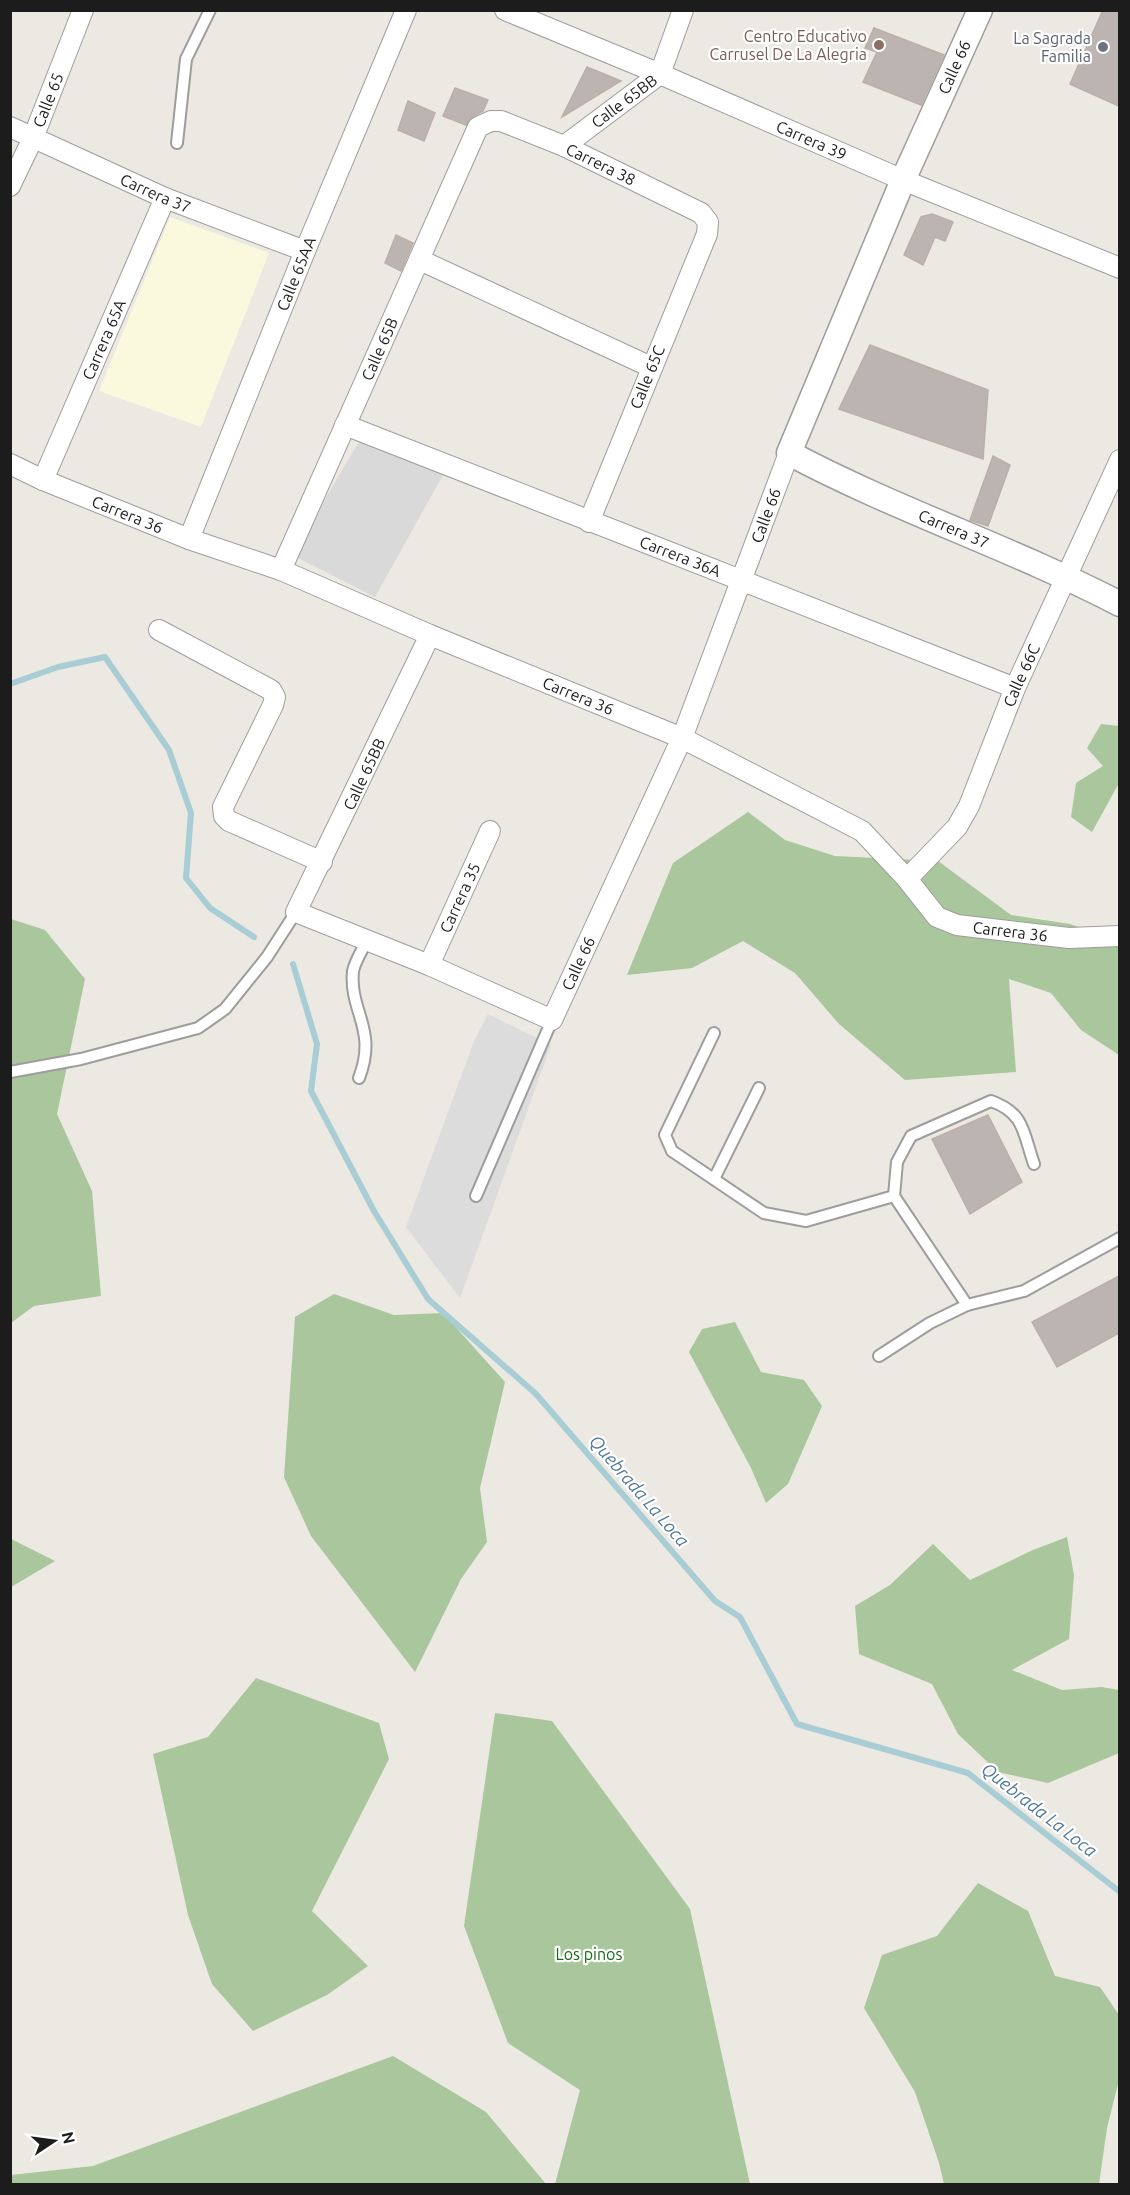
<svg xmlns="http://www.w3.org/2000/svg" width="1130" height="2195" font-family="Ubuntu,sans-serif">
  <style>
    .residential { fill: #dad9d9 }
    .education { fill: #faf9dd }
    .forest { fill: #aac69c }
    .parking { fill: #dcdcdc }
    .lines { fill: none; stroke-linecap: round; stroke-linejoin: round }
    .stream { stroke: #a8cdd5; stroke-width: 6 }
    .building { fill: #bcb4b0; stroke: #bcafa7; stroke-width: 1.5 }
    .service-casing { stroke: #9d9d9d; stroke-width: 14 }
    .minor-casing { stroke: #9d9d9d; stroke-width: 22 }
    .tertiary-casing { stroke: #9d9d9d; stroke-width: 27 }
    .service { stroke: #fff; stroke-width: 10 }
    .minor { stroke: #fff; stroke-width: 20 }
    .tertiary { stroke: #fff; stroke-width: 24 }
    .education-dot { fill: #8d6e63; stroke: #fff; stroke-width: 2 }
    .worship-dot { fill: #6b7280; stroke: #fff; stroke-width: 2 }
    .labels { text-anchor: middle; stroke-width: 4.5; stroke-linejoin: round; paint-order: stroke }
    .education-label { font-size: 16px; fill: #785e54; stroke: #fff; text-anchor: end }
    .worship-label { font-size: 16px; fill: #5b616d; stroke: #fff; text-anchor: end }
    .street-label { font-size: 16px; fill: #1c1c1c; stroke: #fff }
    .park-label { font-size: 16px; fill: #186b1b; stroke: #fff }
    .water-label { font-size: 18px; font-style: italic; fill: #517898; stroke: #fff }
  </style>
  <rect width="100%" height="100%" fill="#ece8e2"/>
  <path class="residential" d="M 360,440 L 443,475 L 375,597 L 292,555 Z"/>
  <path class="education" d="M 170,217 L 269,253 L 201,427 L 99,391 Z"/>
  <g class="forest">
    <path d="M 1101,724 L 1119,726 L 1119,783 L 1092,832 L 1071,817 L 1076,783 L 1103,766 L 1087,748 Z"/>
    <path d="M 748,812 L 785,840 L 835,856 L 938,861 L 1011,915 L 1070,924 L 1119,941 L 1119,1055 L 1081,1030 L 1051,993 L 1009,979 L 1016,1072 L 905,1080 L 839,1024 L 795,973 L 743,941 L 692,968 L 627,975 L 673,863 Z"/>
    <path d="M 11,919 L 45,930 L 85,979 L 57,1114 L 92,1191 L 101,1296 L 34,1306 L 11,1323 Z"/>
    <path d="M 334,1294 L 394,1315 L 443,1313 L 505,1382 L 480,1488 L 487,1542 L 461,1579 L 415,1672 L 311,1536 L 284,1477 L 295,1317 Z"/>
    <path d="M 735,1322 L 761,1372 L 804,1380 L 822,1406 L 788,1484 L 766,1503 L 751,1468 L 689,1352 L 702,1329 Z"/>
    <path d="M 1067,1537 L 1074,1575 L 1069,1639 L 1012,1670 L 1062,1690 L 1102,1687 L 1119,1690 L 1119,1753 L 1048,1783 L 998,1772 L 958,1734 L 932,1684 L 859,1654 L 855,1606 L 890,1585 L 933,1544 L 970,1580 L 1033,1550 Z"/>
    <path d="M 11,1539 L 55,1561 L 11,1587 Z"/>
    <path d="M 256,1678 L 379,1723 L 389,1759 L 312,1911 L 368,1966 L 327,1995 L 253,2031 L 212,1984 L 188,1915 L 153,1754 L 208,1737 Z"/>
    <path d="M 495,1713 L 552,1721 L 690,1909 L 750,2184 L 555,2184 L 580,2090 L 508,2043 L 464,1926 Z"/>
    <path d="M 978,1883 L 1028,1911 L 1055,1976 L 1100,1987 L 1119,2015 L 1120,2076 L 1107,2128 L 1099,2184 L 944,2184 L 939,2163 L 915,2092 L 864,2008 L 882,1955 L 937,1936 Z"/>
    <path d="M 393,2056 L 486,2112 L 546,2184 L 11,2184 L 11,2175 L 93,2166 Z"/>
  </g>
  <path class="parking" d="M 488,1014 L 551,1045 L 460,1298 L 406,1227 L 474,1041 Z"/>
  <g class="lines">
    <g class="stream">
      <path d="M 10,684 L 58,667 L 105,657 L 169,750 L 191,813 L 186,878 L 210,908 L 254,937"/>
      <path d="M 293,964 L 317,1044 L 311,1091 L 374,1211 L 428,1299 L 536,1394 L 715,1601 L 740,1617 L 797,1724 L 968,1773 L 1120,1892"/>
    </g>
  </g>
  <g class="building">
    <path d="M 1103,10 L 1119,10 L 1119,106 L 1070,84 Z"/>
    <path d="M 874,28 L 944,55 L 921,105 L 863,82 L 877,52 L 865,48 Z"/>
    <path d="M 587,67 L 621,81 L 562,117 Z"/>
    <path d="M 455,88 L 488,100 L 483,111 L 472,117 L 466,125 L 443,116 Z"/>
    <path d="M 408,101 L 435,113 L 424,141 L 398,130 Z"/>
    <path d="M 932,214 L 953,222 L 945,241 L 935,237 L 923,265 L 904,255 L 921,217 Z"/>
    <path d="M 396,235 L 413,243 L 401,271 L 385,263 Z"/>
    <path d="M 870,345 L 988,390 L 983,459 L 839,409 Z"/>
    <path d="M 993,456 L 1010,465 L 988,526 L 970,520 Z"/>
    <path d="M 988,1115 L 1022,1182 L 970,1214 L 932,1139 Z"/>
    <path d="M 1119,1276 L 1119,1333 L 1057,1367 L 1032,1322 Z"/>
  </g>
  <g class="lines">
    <defs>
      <g id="service">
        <path d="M 177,143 L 186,59 L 210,10"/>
        <path d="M 714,1033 L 665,1135 L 672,1151 L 764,1213 L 806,1221 L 894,1196 L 967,1305"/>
        <path d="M 10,1072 L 81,1059 L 198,1028 L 225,1009 L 267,957 L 296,912"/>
        <path d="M 359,1078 C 378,1029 349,1012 353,971 C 355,961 363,949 367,940"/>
        <path d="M 714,1179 L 759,1088"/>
        <path d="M 476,1196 L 552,1020"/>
        <path d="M 894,1196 L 897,1162 L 911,1136 L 991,1101 C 1025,1113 1023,1133 1034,1164"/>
        <path d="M 879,1356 L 930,1323 L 967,1305 L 1024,1291 L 1120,1238"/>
      </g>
      <g id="minor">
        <path id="s1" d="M 505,10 L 660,74 L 903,180 L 1120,268"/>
        <path id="s2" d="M 10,127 L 165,198 L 305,251"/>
        <path id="s3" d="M 564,146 L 660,74 L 683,10"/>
        <path id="s4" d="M 10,186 L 33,138 L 83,10"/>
        <path d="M 420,260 L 651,367"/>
        <path id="s5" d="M 345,425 C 568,513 793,599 1015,688"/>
        <path id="s6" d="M 10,464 L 43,480 L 189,539 L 281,570 L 430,635 L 682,738 L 862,831 L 907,879 L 937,917 L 957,925 L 1069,938 L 1120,936"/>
        <path id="s7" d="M 43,480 L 165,198"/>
        <path id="s8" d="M 189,539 L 305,251 L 406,10"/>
        <path id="s9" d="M 281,570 L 478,127 L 491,121 L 501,121 L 564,146 L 701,213 L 708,222 L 707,234 L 589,522"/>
        <path d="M 159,630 L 271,690 L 275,697 L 273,705 L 223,807 L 224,816 L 229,821 L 322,862"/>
        <path id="s10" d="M 430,635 L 296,912 L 429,965 L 552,1020 L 682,738 L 789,453"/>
        <path id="s11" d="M 907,879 L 957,827 L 969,806 L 1015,688 L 1120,460"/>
        <path id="s12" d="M 429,965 L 490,831"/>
      </g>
      <g id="tertiary">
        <path id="s13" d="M 980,10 L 903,180 L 789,453 C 896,510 1012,548 1120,604"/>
      </g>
    </defs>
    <use href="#service" class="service-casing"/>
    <use href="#minor" class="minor-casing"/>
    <use href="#tertiary" class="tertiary-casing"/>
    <use href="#service" class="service"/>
    <use href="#minor" class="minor"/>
    <use href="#tertiary" class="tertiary"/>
  </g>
  <circle class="education-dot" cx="879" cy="45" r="6"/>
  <circle class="worship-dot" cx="1103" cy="47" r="6"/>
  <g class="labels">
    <g class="education-label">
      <text x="867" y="42">Centro Educativo<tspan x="867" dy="18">Carrusel De La Alegria</tspan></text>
    </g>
    <g class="worship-label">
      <text x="1091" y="44">La Sagrada<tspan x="1091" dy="18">Familia</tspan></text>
    </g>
    <g class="street-label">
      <text transform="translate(954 67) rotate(-66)" y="6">Calle 66</text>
      <text dy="6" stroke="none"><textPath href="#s4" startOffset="94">Calle 65</textPath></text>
      <text dy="6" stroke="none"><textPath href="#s3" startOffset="75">Calle 65BB</textPath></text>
      <text dy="6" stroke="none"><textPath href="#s1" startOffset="333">Carrera 39</textPath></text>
      <text dy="6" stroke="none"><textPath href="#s9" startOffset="618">Carrera 38</textPath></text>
      <text dy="6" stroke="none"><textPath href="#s2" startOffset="160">Carrera 37</textPath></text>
      <text dy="6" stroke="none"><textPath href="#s8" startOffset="286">Calle 65AA</textPath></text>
      <text dy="6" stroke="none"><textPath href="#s7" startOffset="153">Carrera 65A</textPath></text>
      <text dy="6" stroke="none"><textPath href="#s9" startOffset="242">Calle 65B</textPath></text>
      <text transform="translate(647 377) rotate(-68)" y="6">Calle 65C</text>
      <text dy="6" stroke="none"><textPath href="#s6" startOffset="128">Carrera 36</textPath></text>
      <text dy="6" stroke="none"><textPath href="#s10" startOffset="1134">Calle 66</textPath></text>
      <text dy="6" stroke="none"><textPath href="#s13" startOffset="664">Carrera 37</textPath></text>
      <text dy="6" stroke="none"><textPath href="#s5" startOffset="360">Carrera 36A</textPath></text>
      <text dy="6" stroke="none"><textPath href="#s11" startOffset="237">Calle 66C</textPath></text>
      <text dy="6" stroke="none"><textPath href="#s6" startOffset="614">Carrera 36</textPath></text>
      <text transform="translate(364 774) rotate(-65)" y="6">Calle 65BB</text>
      <text dy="6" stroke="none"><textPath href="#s12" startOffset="74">Carrera 35</textPath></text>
      <text dy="6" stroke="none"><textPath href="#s6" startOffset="1118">Carrera 36</textPath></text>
      <text dy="6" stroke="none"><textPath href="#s10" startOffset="648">Calle 66</textPath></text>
    </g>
    <g class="park-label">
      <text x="589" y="1960">Los pinos</text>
    </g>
    <g class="water-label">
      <text transform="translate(639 1491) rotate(49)" y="6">Quebrada La Loca</text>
      <text transform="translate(1039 1810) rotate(38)" y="6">Quebrada La Loca</text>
    </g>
  </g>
  <rect width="1130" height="2195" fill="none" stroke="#1c1c1c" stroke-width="24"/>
  <g transform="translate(54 2141) rotate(77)" stroke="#ffffff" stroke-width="4.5" paint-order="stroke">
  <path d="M0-4.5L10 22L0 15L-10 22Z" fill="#1c1c1c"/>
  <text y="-9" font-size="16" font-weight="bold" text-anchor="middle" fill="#1c1c1c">N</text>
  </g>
</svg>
